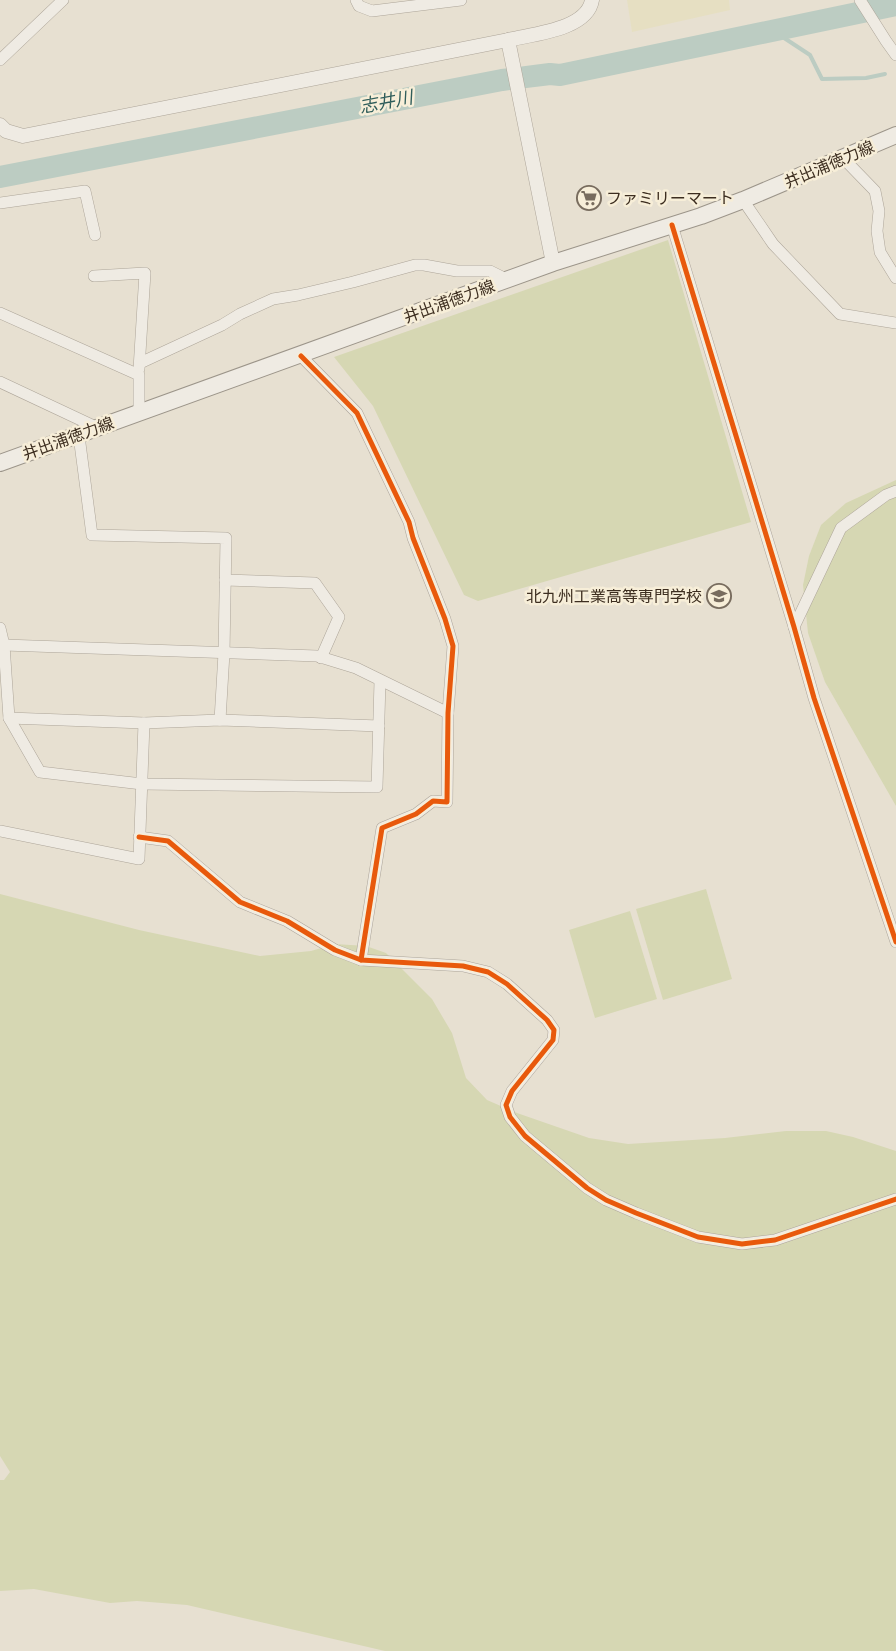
<svg xmlns="http://www.w3.org/2000/svg" width="896" height="1651" font-family="'Playfair Display','Noto Sans JP',serif">
  <style>
    .farmland { fill: #e6dfc2 }
    .green { fill: #d6d7b3 }
    .lines { fill: none; stroke-linecap: round; stroke-linejoin: round }
    .stream { stroke: #bcccc2; stroke-width: 4 }
    .river { stroke: #bcccc2; stroke-width: 22 }
    .minor-casing { stroke: #ada599; stroke-width: 12 }
    .tertiary-casing { stroke: #ada599; stroke-width: 15 }
    .secondary-casing { stroke: #9c958a; stroke-width: 18 }
    .minor { stroke: #efebe3; stroke-width: 11 }
    .tertiary { stroke: #efebe3; stroke-width: 14 }
    .secondary { stroke: #efebe3; stroke-width: 16 }
    .cycleway-casing { stroke: #f7eed8; stroke-width: 8 }
    .cycleway { stroke: #e8590c; stroke-width: 5 }
    .labels { text-anchor: middle; stroke-width: 5; stroke-linejoin: round; paint-order: stroke }
    .street-label { font-size: 16px; fill: #3d2e20; stroke: #f7eed8 }
    .poi-label { font-size: 16px; fill: #3d2e20; stroke: #f7eed8; text-anchor: start }
    .water-label { font-size: 18px; font-style: italic; fill: #2f5d5a; stroke: #f7eed8 }
  </style>
  <rect width="100%" height="100%" fill="#e7e0d1"/>
  <path class="farmland" d="M 627,0 L 729,0 L 730,10 L 632,32 Z"/>
  <g class="green">
    <path d="M 668,240 L 751,522 L 478,601 L 464,595 L 373,406 L 334,357 Z"/>
    <path d="M 896,480 L 896,806 L 825,682 L 808,633 L 803,585 L 809,556 L 821,525 L 846,503 Z"/>
    <path d="M 706,889 L 732,979 L 663,1000 L 636,909 Z"/>
    <path d="M 0,894 L 139,930 L 260,956 L 311,951 L 335,944 L 366,946 L 386,953 L 432,999 L 452,1033 L 466,1078 L 487,1100 L 517,1113 L 589,1138 L 628,1144 L 725,1138 L 786,1131 L 826,1131 L 853,1137 L 896,1151 L 896,1651 L 385,1651 L 187,1605 L 137,1601 L 110,1603 L 34,1589 L 0,1591 L 0,1480 L 4,1480 L 10,1472 L 0,1456 Z"/>
    <path d="M 630,911 L 657,999 L 595,1018 L 569,930 Z"/>
  </g>
  <g class="lines">
    <path class="stream" d="M 772,30 L 810,55 L 822,79 L 866,78 L 885,74"/>
    <path class="river" d="M 0,177 L 502,80 L 550,74 L 560,75 L 896,5"/>
    <defs>
      <g id="minor">
        <path d="M 356,0 L 359,6 L 372,11 L 461,0"/>
        <path d="M 860,0 L 886,41 L 896,55"/>
        <path d="M 0,60 L 63,0"/>
        <path d="M 843,158 L 875,191 L 879,211 L 877,231 L 880,252 L 896,278"/>
        <path d="M 743,200 L 773,244 L 840,314 L 896,323"/>
        <path d="M 0,203 L 85,191 L 95,235"/>
        <path d="M 672,225 L 794,627 L 814,698 L 896,942"/>
        <path d="M 94,276 L 145,273 L 139,369"/>
        <path d="M 0,313 L 139,375 L 139,411"/>
        <path d="M 301,356 L 357,413 L 409,522 L 413,538 L 445,619 L 453,646 L 448,713 L 447,802 L 433,801 L 416,814 L 382,828 L 361,960"/>
        <path d="M 140,363 L 222,325 L 240,314 L 273,299 L 298,295 L 353,282 L 415,265 L 424,265 L 457,271 L 490,271 L 508,280"/>
        <path d="M 0,382 L 98,428"/>
        <path d="M 79,436 L 92,535 L 226,538 L 224,653 L 220,720"/>
        <path d="M 225,580 L 315,583 L 339,617 L 321,658"/>
        <path d="M 794,627 L 841,528 L 886,495 L 896,491"/>
        <path d="M 0,628 L 4,645 L 9,718 L 40,772 L 142,784 L 377,787 L 380,681"/>
        <path d="M 4,645 L 317,656 L 356,668 L 448,713"/>
        <path d="M 9,718 L 144,723 L 220,720 L 379,726"/>
        <path d="M 0,831 L 139,859 L 144,723"/>
        <path d="M 139,837 L 168,841 L 240,902 L 287,921 L 335,950 L 361,960 L 463,966 L 488,972 L 507,984 L 547,1020 L 554,1030 L 553,1040 L 512,1091 L 506,1105 L 510,1117 L 525,1136 L 587,1188 L 606,1200 L 636,1213 L 698,1237 L 742,1244 L 775,1240 L 896,1199"/>
      </g>
      <g id="tertiary">
        <path d="M 508,40 L 553,263"/>
        <path d="M 0,125 L 6,131 L 23,136 L 508,40 C 532,34 587,30 592,0"/>
      </g>
      <path id="secondary" d="M 0,463 L 553,263 L 701,216 L 743,200 L 896,135"/>
    </defs>
    <use href="#minor" class="minor-casing"/>
    <use href="#tertiary" class="tertiary-casing"/>
    <use href="#secondary" class="secondary-casing"/>
    <use href="#minor" class="minor"/>
    <use href="#tertiary" class="tertiary"/>
    <use href="#secondary" class="secondary"/>
    <defs>
      <g id="cycleway">
        <path d="M 672,225 L 794,627 L 814,698 L 896,942"/>
        <path d="M 301,356 L 357,413 L 409,522 L 413,538 L 445,619 L 453,646 L 448,713 L 447,802 L 433,801 L 416,814 L 382,828 L 361,960"/>
        <path d="M 139,837 L 168,841 L 240,902 L 287,921 L 335,950 L 361,960 L 463,966 L 488,972 L 507,984 L 547,1020 L 554,1030 L 553,1040 L 512,1091 L 506,1105 L 510,1117 L 525,1136 L 587,1188 L 606,1200 L 636,1213 L 698,1237 L 742,1244 L 775,1240 L 896,1199"/>
      </g>
    </defs>
    <use href="#cycleway" class="cycleway-casing"/>
    <use href="#cycleway" class="cycleway"/>
  </g>
  <defs>
    <symbol id="supermarket-ring" viewBox="-11 -11 22 22"><circle r="9.5" fill="#f7eed8" stroke="#786c5e" stroke-width="1.5"/><path d="M-6-5.5h2.5l.6 2H6L4.5 2H-2.5L-4.4-4H-6ZM-1.5 3.2a1.3 1.3 0 1 0 .1 0ZM3 3.2a1.3 1.3 0 1 0 .1 0Z" fill="#786c5e"/></symbol>
    <symbol id="school-ring" viewBox="-11 -11 22 22"><circle r="9.5" fill="#f7eed8" stroke="#786c5e" stroke-width="1.5"/><path d="M0-5L7-2L0 1L-7-2ZM-4 1L0 2.5L4 1V4Q0 6-4 4Z" fill="#786c5e"/></symbol>
  </defs>
  <g fill-rule="evenodd">
    <use href="#supermarket-ring" x="575" y="184" width="28" height="28"/>
    <use href="#school-ring" x="705" y="582" width="28" height="28"/>
  </g>
  <g class="labels">
    <g class="street-label">
      <text transform="translate(829 164) rotate(-23)" y="6">井出浦徳力線</text>
      <text transform="translate(449 301) rotate(-20)" y="6">井出浦徳力線</text>
      <text transform="translate(68 438) rotate(-20)" y="6">井出浦徳力線</text>
    </g>
    <g class="poi-label">
      <text x="606" y="204">ファミリーマート</text>
      <text x="702" y="602" text-anchor="end">北九州工業高等専門学校</text>
    </g>
    <g class="water-label">
      <text transform="translate(386 102) rotate(-11)" y="6">志井川</text>
    </g>
  </g>
</svg>
